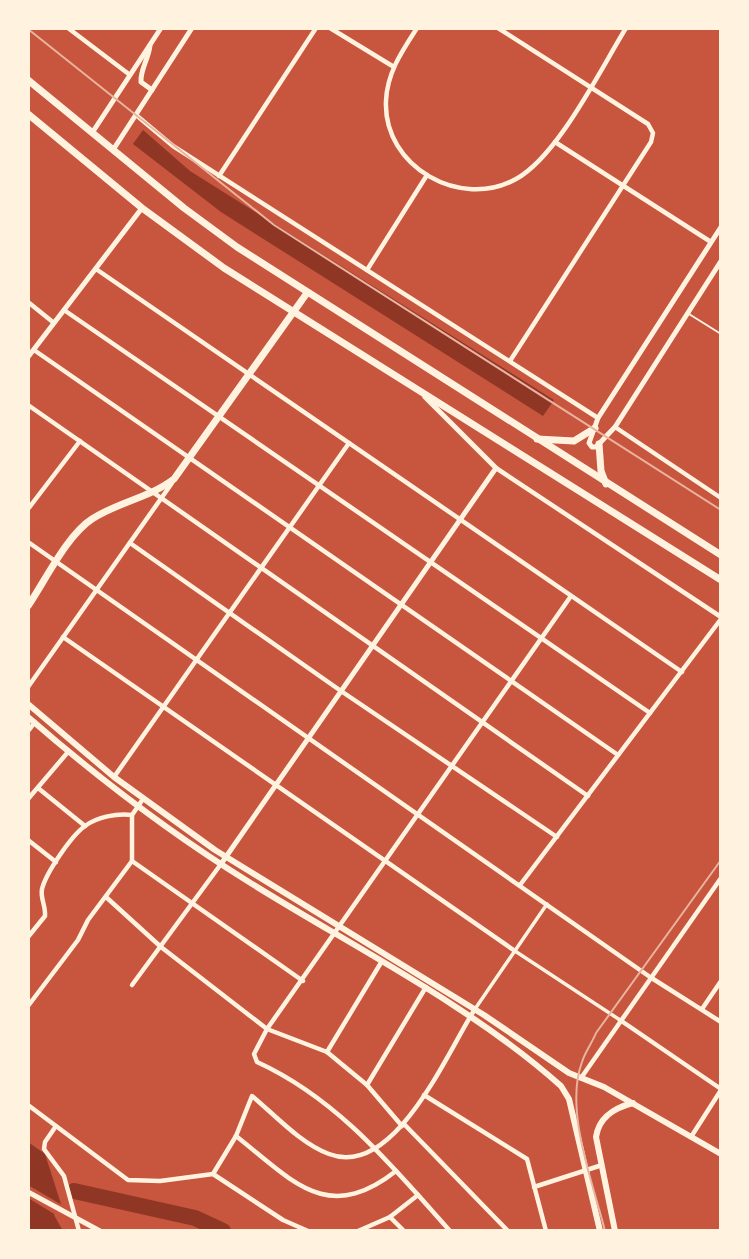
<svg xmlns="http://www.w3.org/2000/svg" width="749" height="1259" font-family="'Alegreya Sans',sans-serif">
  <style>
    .water { fill: #8f3625 }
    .pier { fill: #c8553d }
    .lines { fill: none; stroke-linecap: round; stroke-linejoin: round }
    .river { stroke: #8f3625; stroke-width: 16 }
    .service { stroke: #fff3e0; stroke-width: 2 }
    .pedestrian { stroke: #fff3e0; stroke-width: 3.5 }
    .minor { stroke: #fff3e0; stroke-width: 4.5 }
    .tertiary { stroke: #fff3e0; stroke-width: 5 }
    .secondary { stroke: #fff3e0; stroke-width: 6 }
    .primary { stroke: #fff3e0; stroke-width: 7 }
    .trunk { stroke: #fff3e0; stroke-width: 7 }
    .tram { stroke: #e9b49f; stroke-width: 2 }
  </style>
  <rect width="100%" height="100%" fill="#c8553d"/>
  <g class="water">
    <path d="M 143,130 L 190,171 L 554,400 L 543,416 L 221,212 L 133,144 Z"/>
    <path d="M 28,1142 L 45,1154 L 61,1204 L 54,1215 L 63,1231 L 28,1231 Z"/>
  </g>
  <path class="pier" d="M 28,1185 L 62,1205 L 56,1215 L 28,1198 Z"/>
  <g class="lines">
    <path class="river" d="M 74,1191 L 195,1218 L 223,1231"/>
    <path class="service" d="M 689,314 L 721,334"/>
    <g class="pedestrian">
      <path d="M 515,951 L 620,1020"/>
      <path d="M 475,1009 L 547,904"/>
    </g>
    <g class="minor">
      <path d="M 68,28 L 130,75"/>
      <path d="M 330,28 L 394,67"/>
      <path d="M 417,28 C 402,51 387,73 386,101 C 383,167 461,210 516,179 C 558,156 600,70 626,28"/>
      <path d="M 498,28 L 648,124 L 653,133 L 651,142 L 510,361"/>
      <path d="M 136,115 L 173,146 L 598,418"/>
      <path d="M 555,142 L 711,242"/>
      <path d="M 219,176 L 316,28"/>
      <path d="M 96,269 L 682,672"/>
      <path d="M 367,270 L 427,175"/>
      <path d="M 28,302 L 54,323"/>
      <path d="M 64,310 L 650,713"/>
      <path d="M 34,350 L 618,755"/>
      <path d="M 28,405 L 588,796"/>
      <path d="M 615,427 L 721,498"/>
      <path d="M 496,468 L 721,617"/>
      <path d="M 28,509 L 80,441"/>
      <path d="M 28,542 L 650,977 L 721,1022"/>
      <path d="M 130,543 L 341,691 L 557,837"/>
      <path d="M 63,637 L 515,951"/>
      <path d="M 28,687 L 172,483"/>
      <path d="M 28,731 L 35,722"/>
      <path d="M 114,777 L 349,443"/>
      <path d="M 38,788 L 85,826"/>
      <path d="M 28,799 L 68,752"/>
      <path d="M 28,840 L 56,862"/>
      <path d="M 132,861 L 303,981"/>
      <path d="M 520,885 L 721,619"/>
      <path d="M 106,897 L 161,947 L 267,1029 L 327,1052 L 367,1085 L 402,1126"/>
      <path d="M 28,937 L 45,916 C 46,906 40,898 42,889 C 46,873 71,836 85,826 C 97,817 117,813 132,815"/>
      <path d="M 132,985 L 221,864"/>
      <path d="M 28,1006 L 78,940 L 88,920 L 132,861 L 132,815 L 143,799"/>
      <path d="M 702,1009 L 721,981"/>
      <path d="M 620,1020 L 721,1089"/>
      <path d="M 327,1052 L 382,961"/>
      <path d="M 581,1078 L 721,878"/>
      <path d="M 367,1085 L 426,987"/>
      <path d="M 424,1095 L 527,1159 L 546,1231"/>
      <path d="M 28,1105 L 128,1180 L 160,1181 L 213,1174 L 283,1220 L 308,1231"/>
      <path d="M 404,1124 L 508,1231"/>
      <path d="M 56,1126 L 45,1142 L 44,1149 L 64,1176 L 79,1231"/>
      <path d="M 236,1136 C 293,1181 327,1225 396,1171"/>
      <path d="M 691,1137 L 721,1090"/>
      <path d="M 213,1174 L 236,1136 L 252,1096 C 275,1115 301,1144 329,1154 C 395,1179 447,1052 475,1009"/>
      <path d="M 534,1187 L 599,1166"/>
      <path d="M 390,1217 L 404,1231"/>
      <path d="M 358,1231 L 390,1217 L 418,1195"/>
      <path d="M 450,1231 C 392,1166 338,1099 257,1062 L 254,1054 L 267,1029 L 571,596"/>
    </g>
    <g class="tertiary">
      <path d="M 150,45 C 149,58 140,70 141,82 L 152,90"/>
      <path d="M 92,133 L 161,28"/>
      <path d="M 113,150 L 192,28"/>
      <path d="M 721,227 L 598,418 L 589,443 L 592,447 L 596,447 L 615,427 L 721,261"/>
      <path d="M 28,357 L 142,208"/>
      <path d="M 221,864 L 496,468 L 425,397"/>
      <path d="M 28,1192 L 100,1231"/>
    </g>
    <g class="secondary">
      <path d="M 28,704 L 114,777 L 215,850 L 484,1015 L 569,1073 L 604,1087 L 721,1154"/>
      <path d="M 28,717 C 98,778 170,833 249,882 C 353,947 469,1004 561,1086 L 569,1099 L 600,1231"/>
      <path d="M 615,1231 L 596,1137 C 599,1117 614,1108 633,1103"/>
    </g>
    <path class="primary" d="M 28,606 C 45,581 67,535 92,519 C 118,502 149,498 174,479 L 307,293"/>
    <g class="trunk">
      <path d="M 28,80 L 184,208 L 237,247 L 721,555"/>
      <path d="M 28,114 L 142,208 L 224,268 L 721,580"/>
      <path d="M 537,439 L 574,441 L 595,428"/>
      <path d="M 599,444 L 601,471 L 606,484"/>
    </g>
    <g class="tram">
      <path d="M 28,29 L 274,225 L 721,510"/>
      <path d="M 605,1231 C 593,1183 564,1110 582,1062 C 585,1052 592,1043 596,1033 L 721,860"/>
    </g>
  </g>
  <rect width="749" height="1259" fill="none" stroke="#fff3e0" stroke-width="60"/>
</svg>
